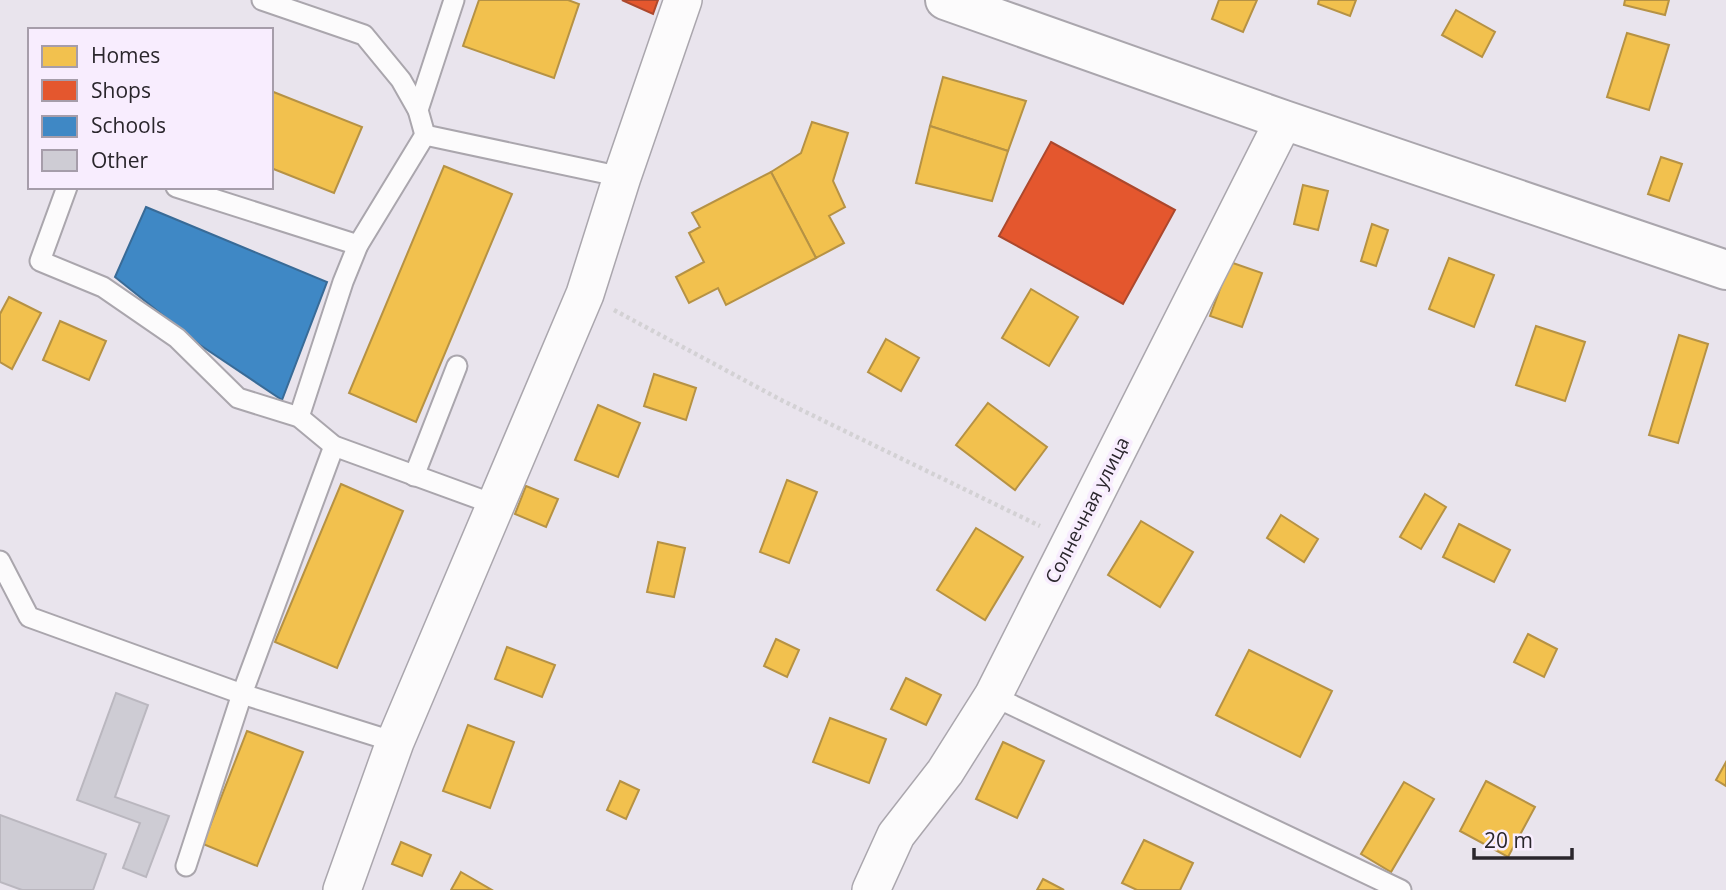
<svg xmlns="http://www.w3.org/2000/svg" width="1726" height="890" font-family="'Open Sans',sans-serif">
  <style>
    .homes { fill: #f2c14e; stroke: #b69244; stroke-width: 2 }
    .shops { fill: #e4572e; stroke: #ac482d; stroke-width: 2 }
    .schools { fill: #3f88c5; stroke: #396b97; stroke-width: 2 }
    .building { fill: #ceccd4; stroke: #bab7bf; stroke-width: 2 }
    .lines { fill: none; stroke-linecap: round; stroke-linejoin: round }
    .service-casing { stroke: #aaa6ad; stroke-width: 23 }
    .minor-casing { stroke: #aaa6ad; stroke-width: 40 }
    .tertiary-casing { stroke: #aaa6ad; stroke-width: 42 }
    .path { stroke: #d3d1d4; stroke-width: 4.5; stroke-dasharray: 3.5 3.5; stroke-linecap: butt }
    .service { stroke: #fcfbfc; stroke-width: 19 }
    .minor { stroke: #fcfbfc; stroke-width: 37 }
    .tertiary { stroke: #fcfbfc; stroke-width: 38 }
    .labels { text-anchor: middle; stroke-width: 7; stroke-linejoin: round; paint-order: stroke }
    .street-label { font-size: 19px; fill: #2a262c; stroke: #f8edfe }
  </style>
  <rect width="100%" height="100%" fill="#e9e4ed"/>
  <g class="homes">
    <path d="M 479,0 L 568,0 L 579,4 L 554,78 L 463,46 Z"/>
    <path d="M 1219,0 L 1257,0 L 1243,32 L 1212,19 Z"/>
    <path d="M 1319,0 L 1356,0 L 1350,16 L 1318,4 Z"/>
    <path d="M 1625,0 L 1669,0 L 1665,15 L 1624,5 Z"/>
    <path d="M 1456,10 L 1495,32 L 1482,57 L 1442,35 Z"/>
    <path d="M 1627,33 L 1669,45 L 1649,110 L 1607,97 Z"/>
    <path d="M 943,77 L 1026,101 L 1008,151 L 930,126 Z"/>
    <path d="M 271,91 L 362,127 L 334,193 L 271,168 Z"/>
    <path d="M 812,122 L 848,133 L 833,181 L 845,207 L 829,216 L 844,243 L 816,258 L 771,172 L 801,153 Z"/>
    <path d="M 930,126 L 1008,151 L 992,201 L 916,183 Z"/>
    <path d="M 1661,157 L 1682,164 L 1669,201 L 1648,194 Z"/>
    <path d="M 444,166 L 512,194 L 416,422 L 349,393 Z"/>
    <path d="M 771,172 L 816,258 L 726,305 L 718,288 L 689,303 L 676,277 L 704,262 L 689,233 L 700,227 L 692,213 Z"/>
    <path d="M 1303,185 L 1328,191 L 1318,230 L 1294,224 Z"/>
    <path d="M 1372,224 L 1388,230 L 1376,266 L 1361,261 Z"/>
    <path d="M 1449,258 L 1494,275 L 1474,327 L 1429,309 Z"/>
    <path d="M 1230,262 L 1262,273 L 1242,327 L 1210,316 Z"/>
    <path d="M 1031,289 L 1078,317 L 1049,366 L 1002,338 Z"/>
    <path d="M 9,297 L 41,313 L 12,369 L 0,362 L 0,314 Z"/>
    <path d="M 60,321 L 106,341 L 89,380 L 43,360 Z"/>
    <path d="M 1536,326 L 1585,342 L 1565,401 L 1516,385 Z"/>
    <path d="M 1679,335 L 1708,344 L 1678,443 L 1649,435 Z"/>
    <path d="M 886,339 L 919,358 L 901,391 L 868,372 Z"/>
    <path d="M 654,374 L 696,388 L 686,420 L 644,406 Z"/>
    <path d="M 988,403 L 1047,447 L 1015,490 L 956,445 Z"/>
    <path d="M 598,405 L 640,423 L 618,477 L 575,460 Z"/>
    <path d="M 787,480 L 817,492 L 789,563 L 760,552 Z"/>
    <path d="M 341,484 L 403,511 L 337,668 L 275,642 Z"/>
    <path d="M 526,486 L 558,499 L 546,527 L 515,514 Z"/>
    <path d="M 1425,494 L 1446,507 L 1421,549 L 1400,537 Z"/>
    <path d="M 1281,515 L 1318,539 L 1304,562 L 1267,538 Z"/>
    <path d="M 1141,521 L 1193,552 L 1160,607 L 1108,575 Z"/>
    <path d="M 1459,524 L 1510,550 L 1494,582 L 1443,557 Z"/>
    <path d="M 976,528 L 1023,557 L 985,620 L 937,590 Z"/>
    <path d="M 658,542 L 685,548 L 674,597 L 647,592 Z"/>
    <path d="M 1528,634 L 1557,649 L 1544,677 L 1514,662 Z"/>
    <path d="M 776,639 L 799,650 L 787,677 L 764,666 Z"/>
    <path d="M 507,647 L 555,665 L 542,697 L 495,679 Z"/>
    <path d="M 1249,650 L 1332,691 L 1300,757 L 1216,715 Z"/>
    <path d="M 906,678 L 941,695 L 926,725 L 891,709 Z"/>
    <path d="M 830,718 L 886,739 L 869,783 L 813,762 Z"/>
    <path d="M 468,725 L 514,742 L 490,808 L 443,791 Z"/>
    <path d="M 247,731 L 303,752 L 257,866 L 203,844 Z"/>
    <path d="M 1003,742 L 1044,761 L 1017,818 L 976,799 Z"/>
    <path d="M 1726,762 L 1726,786 L 1716,780 Z"/>
    <path d="M 620,781 L 639,790 L 626,819 L 607,810 Z"/>
    <path d="M 1486,781 L 1535,807 L 1508,857 L 1460,831 Z"/>
    <path d="M 1404,782 L 1434,799 L 1391,872 L 1361,854 Z"/>
    <path d="M 1144,840 L 1193,863 L 1180,890 L 1137,890 L 1122,883 Z"/>
    <path d="M 401,842 L 431,855 L 422,876 L 392,864 Z"/>
    <path d="M 461,872 L 492,890 L 451,890 Z"/>
    <path d="M 1043,879 L 1064,890 L 1037,890 Z"/>
  </g>
  <g class="shops">
    <path d="M 622,0 L 658,0 L 653,14 Z"/>
    <path d="M 1051,142 L 1175,210 L 1123,304 L 999,236 Z"/>
  </g>
  <path class="schools" d="M 146,207 L 327,282 L 282,400 L 200,345 L 115,277 Z"/>
  <g class="building">
    <path d="M 116,693 L 148,705 L 115,797 L 169,816 L 146,877 L 123,868 L 140,823 L 77,800 Z"/>
    <path d="M 0,815 L 106,854 L 93,890 L 22,890 L 0,882 Z"/>
  </g>
  <g class="lines">
    <defs>
      <g id="service">
        <path d="M 262,0 L 364,35 L 401,80 L 418,110 L 425,135 L 622,177"/>
        <path d="M 418,110 L 454,0"/>
        <path d="M 67,187 L 40,261 L 103,287 L 177,338 L 238,398 L 299,417 L 334,446 L 496,505"/>
        <path d="M 176,187 L 358,245"/>
        <path d="M 299,417 L 343,282 L 358,245 L 425,135"/>
        <path d="M 414,476 L 457,366"/>
        <path d="M 0,561 L 29,617 L 242,694 L 395,742"/>
        <path d="M 993,696 L 1401,890"/>
        <path d="M 186,866 L 242,694 L 334,446"/>
      </g>
      <g id="minor">
        <path d="M 342,890 L 395,742 L 585,294 L 622,177 L 683,0"/>
        <path d="M 871,890 L 896,835 L 945,772 L 993,696 L 1284,120"/>
      </g>
      <path id="tertiary" d="M 945,0 L 1284,120 L 1726,270"/>
    </defs>
    <use href="#service" class="service-casing"/>
    <use href="#minor" class="minor-casing"/>
    <use href="#tertiary" class="tertiary-casing"/>
    <path class="path" d="M 614,310 L 783,401 L 1040,526"/>
    <use href="#service" class="service"/>
    <use href="#minor" class="minor"/>
    <use href="#tertiary" class="tertiary"/>
  </g>
  <g class="labels">
    <g class="street-label">
      <text transform="translate(1087 510) rotate(-63)" y="7">Солнечная улица</text>
    </g>
  </g>
  <rect x="28" y="28" width="245" height="161" fill="#f8edfe" stroke="#a69daa" stroke-width="2"/>
  <rect x="42" y="46" width="35" height="21" fill="#f2c14e" stroke="#a69daa" stroke-width="2"/>
  <text x="91" y="63" font-size="21" fill="#2a262c">Homes</text>
  <rect x="42" y="80" width="35" height="21" fill="#e4572e" stroke="#a69daa" stroke-width="2"/>
  <text x="91" y="98" font-size="21" fill="#2a262c">Shops</text>
  <rect x="42" y="116" width="35" height="21" fill="#3f88c5" stroke="#a69daa" stroke-width="2"/>
  <text x="91" y="133" font-size="21" fill="#2a262c">Schools</text>
  <rect x="42" y="150" width="35" height="21" fill="#ceccd4" stroke="#a69daa" stroke-width="2"/>
  <text x="91" y="168" font-size="21" fill="#2a262c">Other</text>
  <path d="M1474 848v10h98v-10" fill="none" stroke="#2a262c" stroke-width="3.5"/>
  <text x="1484" y="848" font-size="21" fill="#2a262c" stroke="#f8edfe" stroke-width="5" paint-order="stroke">20 m</text>
</svg>
